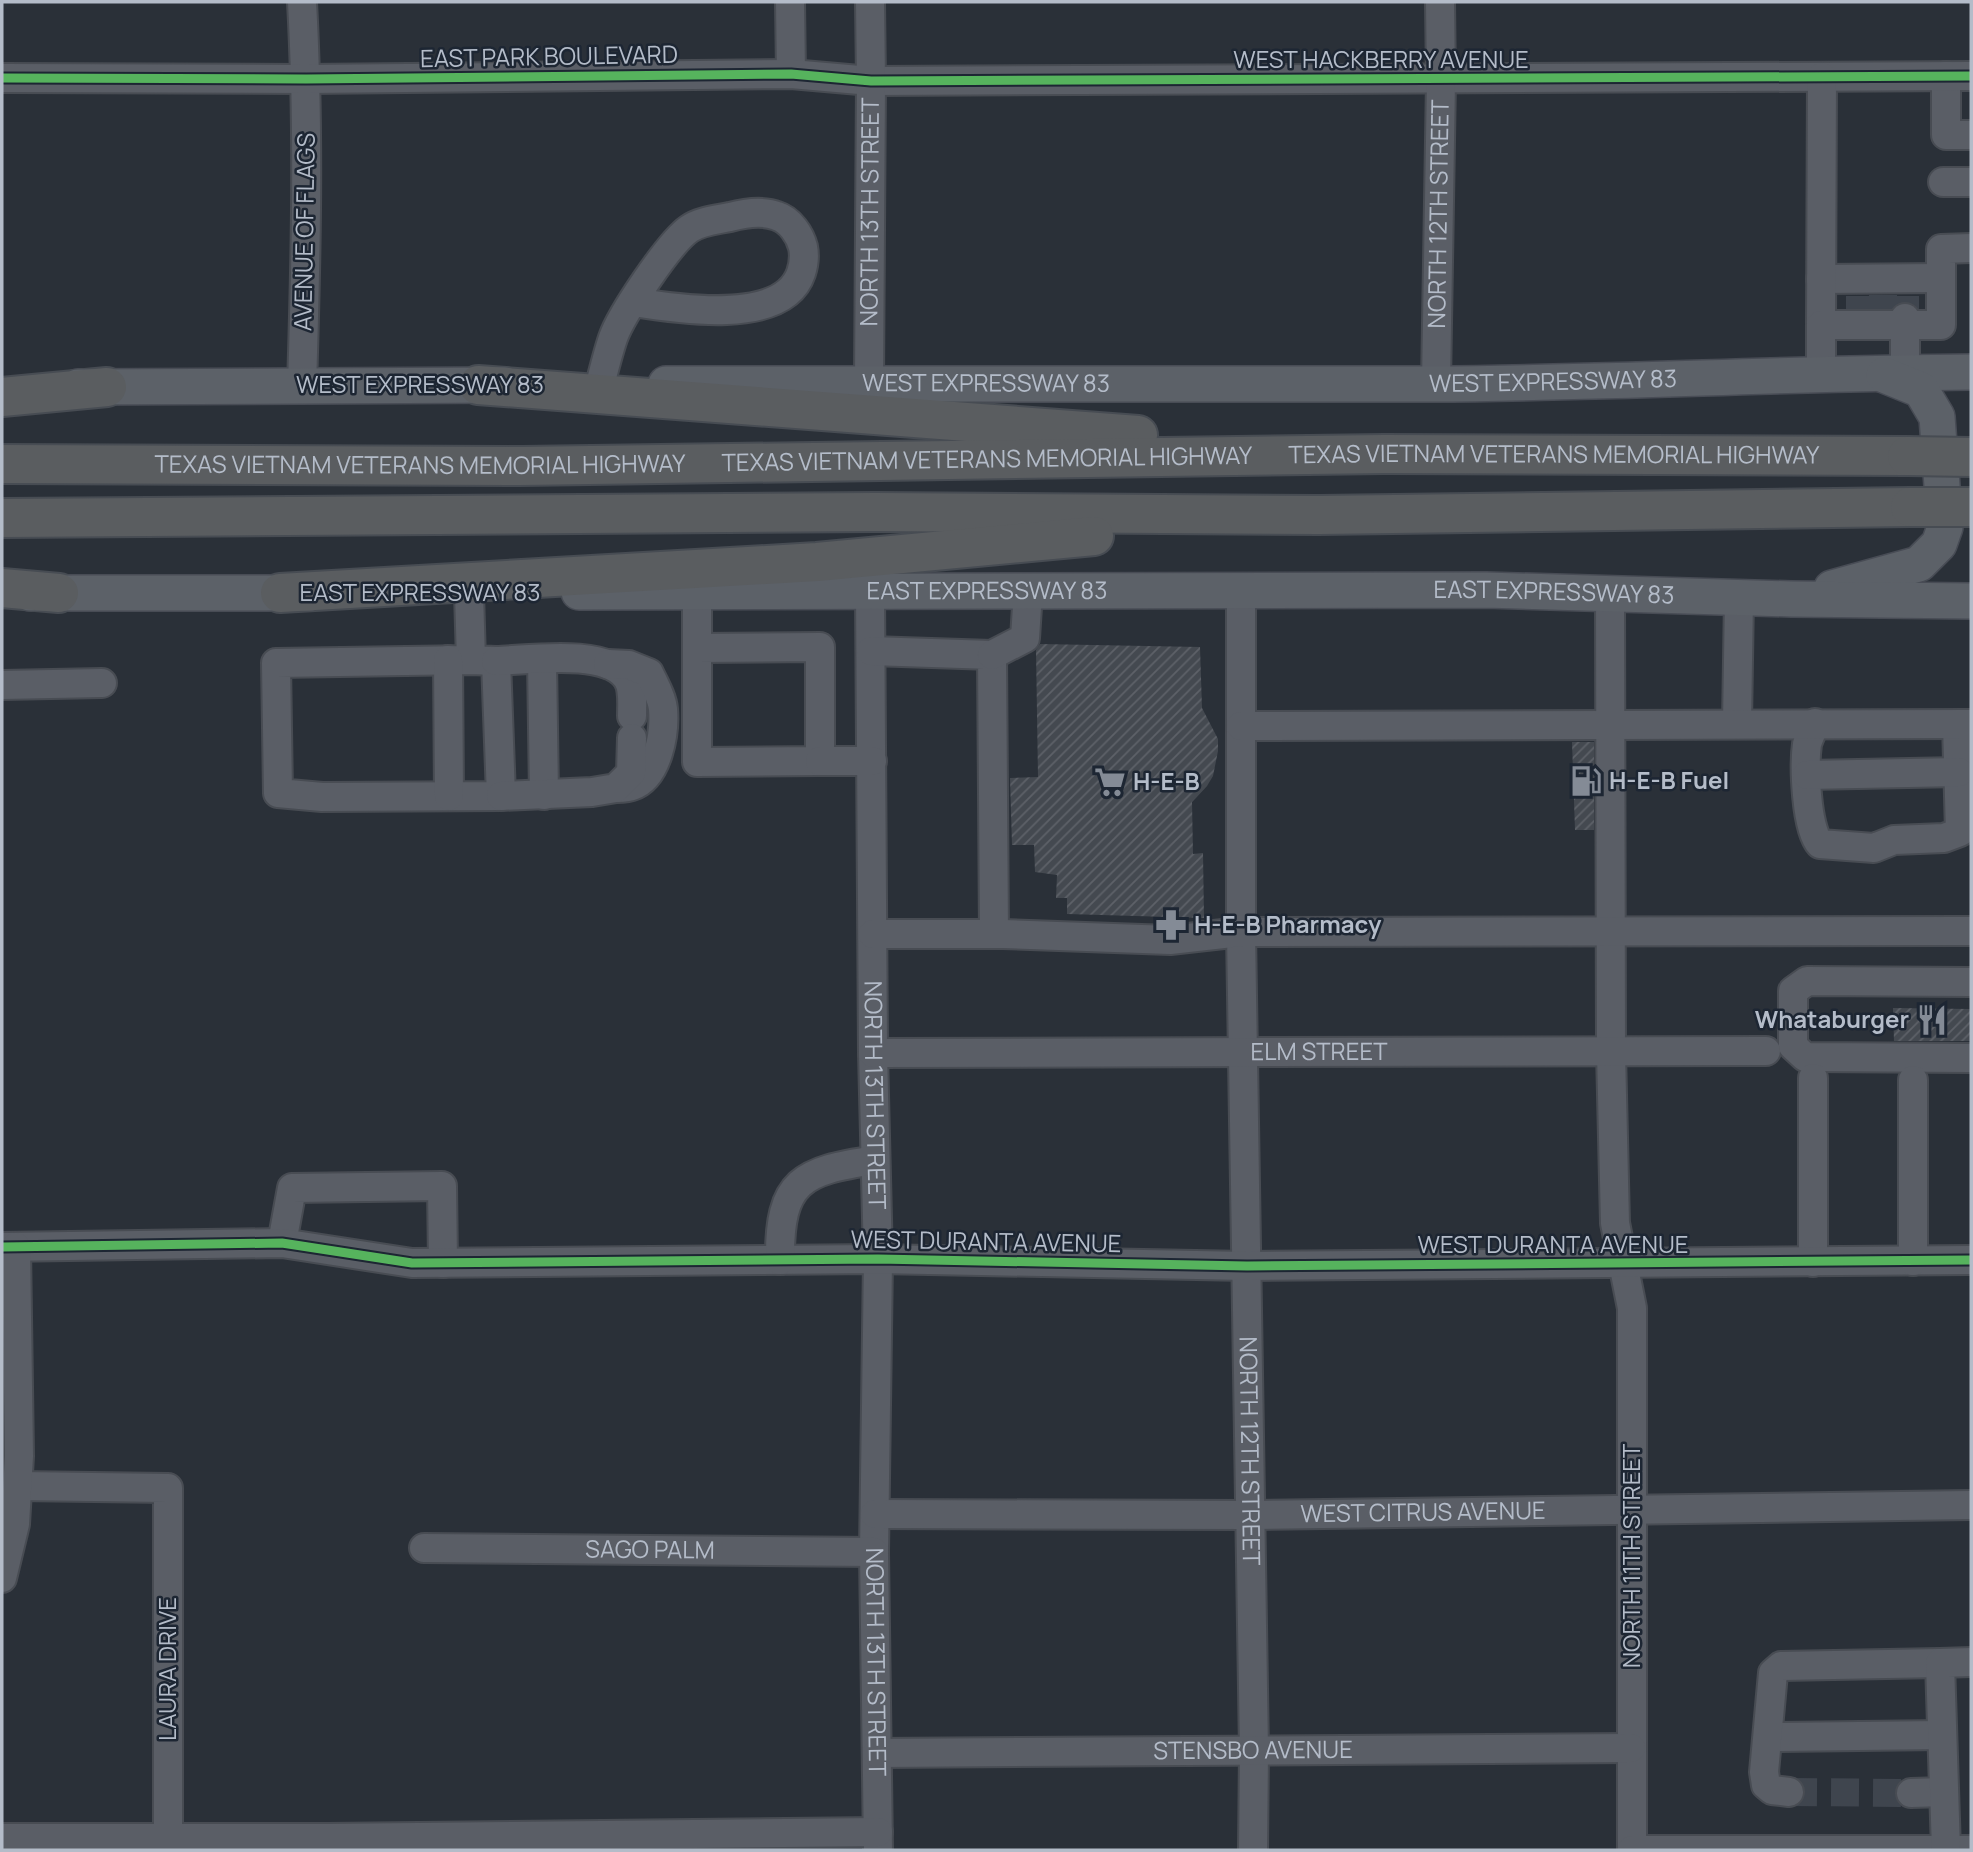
<svg xmlns="http://www.w3.org/2000/svg" width="1973" height="1852" font-family="Manrope,sans-serif">
  <style>
    .building { fill: url(#building-hatch) }
    .lines { fill: none; stroke-linecap: round; stroke-linejoin: round }
    .minor-tunnel { stroke: #3f454e; stroke-width: 28; stroke-dasharray: 28 14; stroke-linecap: butt }
    .minor-casing { stroke: #484c53; stroke-width: 32 }
    .major-casing { stroke: #484c55; stroke-width: 38 }
    .highway-casing { stroke: #474c53; stroke-width: 42 }
    .minor { stroke: #5a5e66; stroke-width: 28 }
    .major { stroke: #5c6168; stroke-width: 35 }
    .highway { stroke: #5a5d60; stroke-width: 38 }
    .highway-bridge-casing { stroke: #474c53; stroke-width: 42; stroke-linecap: butt }
    .highway-bridge { stroke: #5a5d60; stroke-width: 38 }
    .cycleway-casing { stroke: #1d2633; stroke-width: 13 }
    .cycleway { stroke: #56b35d; stroke-width: 9 }
    .labels { text-anchor: middle; stroke-width: 5; stroke-linejoin: round; paint-order: stroke }
    .street-label { font-size: 24px; fill: #b4bcc9; stroke: #1d2633 }
    .poi-label { font-size: 24px; font-weight: bold; fill: #b4bcc9; stroke: #1d2633; text-anchor: start }
  </style>
  <defs>
    <pattern id="building-hatch" width="6" height="6" patternUnits="userSpaceOnUse" patternTransform="scale(1.75)"><rect width="6" height="6" fill="#444950"/><path d="M-1 1l2-2M0 6l6-6M5 7l2-2" fill="none" stroke="#5d6168"/></pattern>
  </defs>
  <rect width="100%" height="100%" fill="#2a3038"/>
  <g class="building">
    <path d="M 1040,644 L 1200,647 L 1202,708 L 1218,739 L 1218,751 L 1213,776 L 1207,786 L 1192,802 L 1193,854 L 1203,853 L 1204,918 L 1067,914 L 1067,898 L 1056,898 L 1057,875 L 1035,872 L 1034,845 L 1012,845 L 1010,778 L 1038,777 L 1036,650 Z"/>
    <path d="M 1572,742 L 1594,742 L 1594,830 L 1575,830 Z"/>
    <path d="M 1893,1008 L 1970,1009 L 1971,1041 L 1894,1041 Z"/>
  </g>
  <g class="lines">
    <g class="minor-tunnel">
      <path d="M 1860,296 L 1860,317"/>
      <path d="M 1883,317 L 1883,295"/>
      <path d="M 1905,318 L 1905,296"/>
      <path d="M 1789,1792 L 1911,1793"/>
    </g>
    <defs>
      <g id="minor">
        <path d="M 302,2 C 309,130 306,258 302,386"/>
        <path d="M 790,2 L 791,74"/>
        <path d="M 1946,76 L 1946,135 L 1971,135"/>
        <path d="M 2,78 L 306,79 L 791,74 L 871,81 L 1971,76"/>
        <path d="M 1943,182 L 1971,182"/>
        <path d="M 1821,279 L 1941,278"/>
        <path d="M 1905,318 L 1905,372"/>
        <path d="M 1821,325 L 1822,77"/>
        <path d="M 1821,374 L 1821,325 L 1941,325 L 1941,249 L 1971,248"/>
        <path id="s1" d="M 869,382 L 871,81 L 870,2"/>
        <path id="s2" d="M 1436,384 L 1441,80 L 1440,2"/>
        <path d="M 600,385 C 604,369 608,353 613,338 C 621,315 669,243 689,229 C 700,221 716,220 730,217 C 745,213 762,210 777,216 C 790,220 800,235 803,247 C 805,257 804,264 801,273 C 783,326 677,309 634,302"/>
        <path id="s3" d="M 870,591 L 873,1053 L 878,1259 L 874,1552 L 878,1850"/>
        <path d="M 697,592 L 697,648 L 820,647 L 820,761 L 697,762 L 697,648"/>
        <path id="s4" d="M 1241,592 L 1241,932 L 1254,1751 L 1253,1850"/>
        <path d="M 469,593 L 471,660 L 276,663 L 278,793 L 322,797 L 501,796 L 496,661 L 471,660"/>
        <path d="M 1610,594 L 1611,1052 L 1615,1223 L 1632,1308 L 1632,1850"/>
        <path d="M 871,651 L 992,655 L 994,934"/>
        <path d="M 992,655 L 1025,638 L 1028,591"/>
        <path d="M 448,660 L 449,796"/>
        <path d="M 542,660 L 544,795"/>
        <path d="M 496,661 C 529,660 606,648 627,678 C 634,688 632,704 632,716"/>
        <path d="M 608,664 L 629,665 L 649,673 C 654,684 662,697 663,709 C 665,733 658,777 632,786 C 628,788 621,788 616,788"/>
        <path d="M 2,685 L 102,683"/>
        <path d="M 1815,723 C 1813,730 1809,737 1807,744 C 1804,765 1806,829 1820,844 L 1874,848 L 1894,840 L 1944,838 L 1960,832 L 1957,724"/>
        <path d="M 1737,724 L 1739,597"/>
        <path d="M 1241,726 L 1971,724"/>
        <path d="M 820,761 L 872,761"/>
        <path d="M 1807,775 L 1959,772"/>
        <path d="M 501,796 L 592,792 L 616,788 L 631,773 L 632,738"/>
        <path d="M 873,934 L 1003,934 L 1170,940 L 1241,932 L 1971,931"/>
        <path d="M 1971,982 L 1807,981 L 1793,991 L 1793,1046 L 1805,1057 L 1971,1058"/>
        <path id="s5" d="M 873,1053 L 1766,1051"/>
        <path d="M 1813,1078 L 1813,1262"/>
        <path d="M 282,1243 L 292,1188 L 442,1186 L 443,1263"/>
        <path d="M 2,1247 L 282,1243 L 412,1263 L 878,1259 L 1247,1266 L 1971,1260"/>
        <path d="M 780,1260 C 779,1180 802,1171 875,1160"/>
        <path d="M 1913,1261 L 1913,1080"/>
        <path d="M 18,1486 L 168,1488 L 168,1850"/>
        <path id="s6" d="M 875,1514 L 1251,1515 L 1971,1505"/>
        <path id="s7" d="M 424,1548 L 874,1552"/>
        <path d="M 2,1578 L 15,1524 L 19,1456 L 16,1247"/>
        <path d="M 1769,1737 L 1942,1735"/>
        <path id="s8" d="M 877,1753 L 1631,1748"/>
        <path d="M 1789,1792 L 1772,1790 L 1766,1785 L 1764,1772 L 1773,1673 L 1781,1666 L 1940,1663"/>
        <path d="M 1911,1793 L 1944,1792"/>
        <path d="M 2,1838 L 326,1838 L 878,1832"/>
        <path d="M 1632,1850 L 1971,1850"/>
        <path d="M 1946,1850 L 1940,1663 L 1971,1662"/>
      </g>
      <g id="major">
        <path id="s9" d="M 666,384 C 922,382 1178,385 1433,384 C 1613,383 1792,373 1971,372"/>
        <path d="M 78,387 L 505,385"/>
        <path d="M 1832,588 L 1919,564 L 1939,544 L 1945,527 L 1937,417 L 1921,390 L 1884,375"/>
        <path id="s10" d="M 579,592 L 1486,590 L 1792,599 L 1971,601"/>
        <path d="M 30,593 L 310,593"/>
      </g>
      <g id="highway">
        <path d="M 478,385 L 1138,435"/>
        <path d="M 2,397 L 107,387"/>
        <path id="s11" d="M 2,464 L 521,466 L 1384,454 L 1907,456"/>
        <path d="M 2,518 L 875,512 L 1319,515 L 1910,507"/>
        <path d="M 2,588 L 59,593"/>
        <path d="M 280,593 L 817,562 L 1094,536"/>
      </g>
    </defs>
    <use href="#minor" class="minor-casing"/>
    <use href="#major" class="major-casing"/>
    <use href="#highway" class="highway-casing"/>
    <use href="#minor" class="minor"/>
    <use href="#major" class="major"/>
    <use href="#highway" class="highway"/>
    <defs>
      <g id="highway-bridge">
        <path d="M 1907,456 L 1971,457"/>
        <path d="M 1910,507 L 1971,507"/>
      </g>
    </defs>
    <use href="#highway-bridge" class="highway-bridge-casing"/>
    <use href="#highway-bridge" class="highway-bridge"/>
    <defs>
      <g id="cycleway">
        <path d="M 2,78 L 306,79 L 791,74 L 871,81 L 1971,76"/>
        <path d="M 2,1247 L 282,1243 L 412,1263 L 878,1259 L 1247,1266 L 1971,1260"/>
      </g>
    </defs>
    <use href="#cycleway" class="cycleway-casing"/>
    <use href="#cycleway" class="cycleway"/>
  </g>
  <defs>
    <symbol id="fuel-bare" viewBox="-9 -9 18 18"><path d="M-5.5-6h7V0h2V4h1.3V-2.5L3-4.5l.8-.8L6-3V5H2.5V1h-1V6h-7ZM-4.2-4.7v3.2H.2V-4.7Z" fill="#848b96" stroke="#1d2633" stroke-width="2.5" paint-order="stroke"/></symbol>
    <symbol id="supermarket-bare" viewBox="-9 -9 18 18"><path d="M-6-5.5h2.5l.6 2H6L4.5 2H-2.5L-4.4-4H-6ZM-1.5 3.2a1.3 1.3 0 1 0 .1 0ZM3 3.2a1.3 1.3 0 1 0 .1 0Z" fill="#848b96" stroke="#1d2633" stroke-width="2.5" paint-order="stroke"/></symbol>
    <symbol id="pharmacy-bare" viewBox="-9 -9 18 18"><path d="M-2-6h4v4h4v4h-4v4h-4v-4h-4v-4h4Z" fill="#848b96" stroke="#1d2633" stroke-width="2.5" paint-order="stroke"/></symbol>
    <symbol id="restaurant-bare" viewBox="-9 -9 18 18"><path d="M-5-6h1v4h1v-4h1v4h1v-4h1v5L-1.5 .5V6h-2V.5L-5-1ZM5-6V6H3V1.5H1.5Q1.5-4 5-6Z" fill="#848b96" stroke="#1d2633" stroke-width="2.5" paint-order="stroke"/></symbol>
  </defs>
  <g fill-rule="evenodd">
    <use href="#fuel-bare" x="1564" y="759" width="44" height="44"/>
    <use href="#supermarket-bare" x="1088" y="760" width="44" height="44"/>
    <use href="#pharmacy-bare" x="1149" y="903" width="44" height="44"/>
    <use href="#restaurant-bare" x="1910" y="998" width="44" height="44"/>
  </g>
  <g class="labels">
    <g class="street-label">
      <text transform="translate(549 57) rotate(-1)" y="8">EAST PARK BOULEVARD</text>
      <text x="1381" y="68">WEST HACKBERRY AVENUE</text>
      <text dy="8" stroke="none"><textPath href="#s1" startOffset="170">NORTH 13TH STREET</textPath></text>
      <text dy="8" stroke="none"><textPath href="#s2" startOffset="170">NORTH 12TH STREET</textPath></text>
      <text transform="translate(305 232) rotate(-89)" y="8">AVENUE OF FLAGS</text>
      <text dy="8" stroke="none"><textPath href="#s9" startOffset="887">WEST EXPRESSWAY 83</textPath></text>
      <text dy="8" stroke="none"><textPath href="#s9" startOffset="320">WEST EXPRESSWAY 83</textPath></text>
      <text x="420" y="393">WEST EXPRESSWAY 83</text>
      <text dy="8" stroke="none"><textPath href="#s11" startOffset="1552">TEXAS VIETNAM VETERANS MEMORIAL HIGHWAY</textPath></text>
      <text dy="8" stroke="none"><textPath href="#s11" startOffset="985">TEXAS VIETNAM VETERANS MEMORIAL HIGHWAY</textPath></text>
      <text dy="8" stroke="none"><textPath href="#s11" startOffset="418">TEXAS VIETNAM VETERANS MEMORIAL HIGHWAY</textPath></text>
      <text dy="8" stroke="none"><textPath href="#s10" startOffset="408">EAST EXPRESSWAY 83</textPath></text>
      <text x="420" y="601">EAST EXPRESSWAY 83</text>
      <text dy="8" stroke="none"><textPath href="#s10" startOffset="975">EAST EXPRESSWAY 83</textPath></text>
      <text dy="8" stroke="none"><textPath href="#s5" startOffset="446">ELM STREET</textPath></text>
      <text dy="8" stroke="none"><textPath href="#s3" startOffset="504">NORTH 13TH STREET</textPath></text>
      <text transform="translate(986 1242) rotate(1)" y="8">WEST DURANTA AVENUE</text>
      <text x="1553" y="1253">WEST DURANTA AVENUE</text>
      <text dy="8" stroke="none"><textPath href="#s4" startOffset="859">NORTH 12TH STREET</textPath></text>
      <text dy="8" stroke="none"><textPath href="#s6" startOffset="548">WEST CITRUS AVENUE</textPath></text>
      <text dy="8" stroke="none"><textPath href="#s7" startOffset="226">SAGO PALM</textPath></text>
      <text transform="translate(1632 1556) rotate(-90)" y="8">NORTH 11TH STREET</text>
      <text dy="8" stroke="none"><textPath href="#s3" startOffset="1071">NORTH 13TH STREET</textPath></text>
      <text transform="translate(168 1669) rotate(-90)" y="8">LAURA DRIVE</text>
      <text dy="8" stroke="none"><textPath href="#s8" startOffset="376">STENSBO AVENUE</textPath></text>
    </g>
    <g class="poi-label">
      <text x="1609" y="789">H-E-B Fuel</text>
      <text x="1133" y="790">H-E-B</text>
      <text x="1194" y="933">H-E-B Pharmacy</text>
      <text x="1909" y="1028" text-anchor="end">Whataburger</text>
    </g>
  </g>
  <rect width="1973" height="1852" fill="none" stroke="#b4bcc9" stroke-width="7"/>
</svg>
